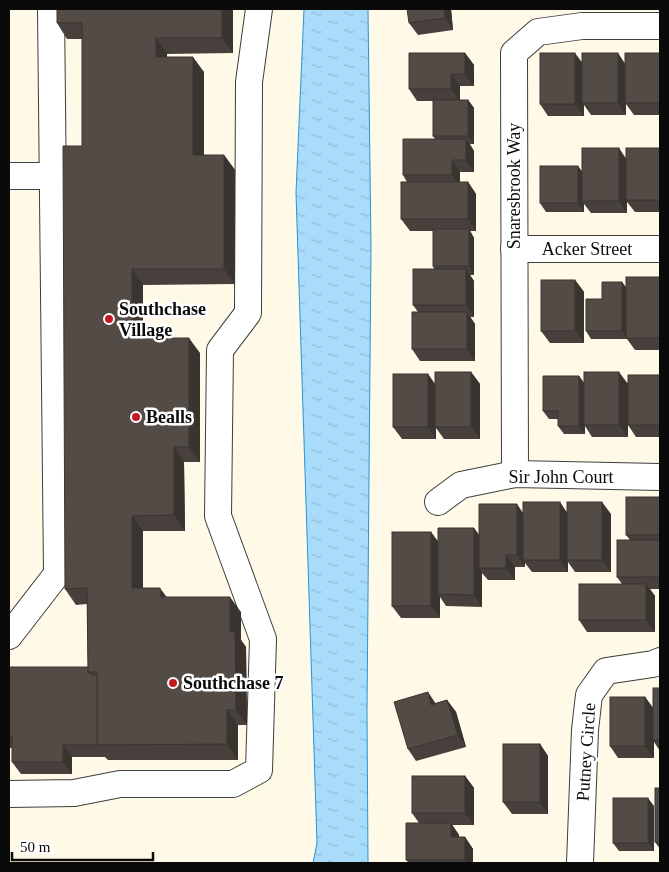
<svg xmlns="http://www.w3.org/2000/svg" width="669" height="872" font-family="Georgia,serif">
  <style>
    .water { fill: url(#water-ripples); stroke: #2a93d6 }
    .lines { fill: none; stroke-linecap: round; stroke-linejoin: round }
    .minor-casing { stroke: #3d3d3d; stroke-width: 28 }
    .minor { stroke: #fff; stroke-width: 26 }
    .wall { fill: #47403c }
    .shaded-wall { fill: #3a3431 }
    .building { fill: #534b46; stroke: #3a3431 }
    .poi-dot { fill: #c21a23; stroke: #fff; stroke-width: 2 }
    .labels { text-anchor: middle; stroke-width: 5; stroke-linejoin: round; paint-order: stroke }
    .street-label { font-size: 18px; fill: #0a0a0a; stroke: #fff }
    .poi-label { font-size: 18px; font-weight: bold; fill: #0a0a0a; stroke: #fff; text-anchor: start }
  </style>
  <defs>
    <pattern id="water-ripples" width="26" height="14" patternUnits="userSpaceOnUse" patternTransform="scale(1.25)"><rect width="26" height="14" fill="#a8dcfa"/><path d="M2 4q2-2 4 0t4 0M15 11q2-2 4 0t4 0" fill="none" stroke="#8fbbd5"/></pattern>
  </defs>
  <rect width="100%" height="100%" fill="#fffae7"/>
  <path class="water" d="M 304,9 L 368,9 L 371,248 L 367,711 L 368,863 L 313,863 L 317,843 L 296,193 Z"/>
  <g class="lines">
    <defs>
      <g id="minor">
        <path d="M 9,176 L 52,176"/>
        <path d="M 514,249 L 660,249"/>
        <path d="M 515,474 L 514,53 L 538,32 L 582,26 L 660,26"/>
        <path d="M 438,502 L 461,485 L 515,474 L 660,477"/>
        <path d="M 9,636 L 57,574 L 51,9"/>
        <path d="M 9,794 L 74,793 L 120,784 L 233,784 L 259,770 L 263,639 L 218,516 L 220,350 L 248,313 L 249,82 L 259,9"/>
        <path d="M 580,863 L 585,730 L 589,695 L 606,671 L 653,664 L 660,661"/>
      </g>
    </defs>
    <use href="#minor" class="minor-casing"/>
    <use href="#minor" class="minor"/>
  </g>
  <g class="wall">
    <path d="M 57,9 L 233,9 L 233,53 L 167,54 L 167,57 L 204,72 L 204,155 L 224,155 L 235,170 L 235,284 L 143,285 L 143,338 L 200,353 L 200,462 L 184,462 L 185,531 L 143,531 L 143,588 L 167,597 L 241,612 L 241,640 L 246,647 L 247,725 L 238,725 L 238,760 L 108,760 L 105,757 L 72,757 L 72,774 L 21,774 L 12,762 L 12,748 L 9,748 L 9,667 L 88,667 L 87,604 L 76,605 L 65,589 L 82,146 L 82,39 L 67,39 L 57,23 Z"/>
    <path d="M 451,9 L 453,30 L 418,35 L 409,23 Z"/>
    <path d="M 465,53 L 474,65 L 474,86 L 460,86 L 460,100 L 468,100 L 474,108 L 474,144 L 470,144 L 474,151 L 474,172 L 460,172 L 460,182 L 468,182 L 476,194 L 476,231 L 470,231 L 474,238 L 474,275 L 470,275 L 474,281 L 474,317 L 470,317 L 475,324 L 475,361 L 420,361 L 412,349 L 418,312 L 413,305 L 434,269 L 433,266 L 433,231 L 410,231 L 401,219 L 407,182 L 403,175 L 435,139 L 433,136 L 433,101 L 417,101 L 409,89 Z"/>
    <path d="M 660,53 L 660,115 L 634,115 L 626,104 L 626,115 L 591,115 L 584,105 L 584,116 L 548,116 L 540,104 L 582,62 L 625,64 Z"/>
    <path d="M 660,148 L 660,212 L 635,212 L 627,202 L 627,213 L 591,213 L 584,204 L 584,212 L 546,212 L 540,203 L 582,171 Z"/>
    <path d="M 660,277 L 660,350 L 635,350 L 627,339 L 591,339 L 586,331 L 602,299 L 622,282 L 626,288 Z"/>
    <path d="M 575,280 L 584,292 L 584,343 L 550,343 L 541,331 Z"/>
    <path d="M 471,372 L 480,384 L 480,439 L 444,439 L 436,428 L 436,439 L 402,439 L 393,427 L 428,374 L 435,384 Z"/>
    <path d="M 660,375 L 660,437 L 636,437 L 628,425 L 628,437 L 592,437 L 585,426 L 585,434 L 564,434 L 558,426 L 558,419 L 549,419 L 543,411 L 579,376 L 584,383 L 628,383 Z"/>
    <path d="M 660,497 L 660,589 L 650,589 L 655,596 L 655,632 L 587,632 L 579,620 L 622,584 L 617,577 L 630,540 L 626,535 Z"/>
    <path d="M 567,512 L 611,514 L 611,572 L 575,572 L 568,562 L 568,572 L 532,572 L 525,563 L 525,567 L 515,567 L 515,580 L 488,580 L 482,573 L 482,607 L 446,606 L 440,597 L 440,618 L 401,618 L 392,606 L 431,532 L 438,542 L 474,528 L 479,536 L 523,514 Z"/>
    <path d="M 660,688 L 660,751 L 654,742 L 654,758 L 618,758 L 610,746 L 645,697 L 653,708 Z"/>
    <path d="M 447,700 L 456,712 L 466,747 L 416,761 L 408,749 L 436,703 Z"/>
    <path d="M 540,744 L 548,756 L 548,814 L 512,814 L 503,802 Z"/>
    <path d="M 465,776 L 474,788 L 474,825 L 452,825 L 459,835 L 459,837 L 465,837 L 473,849 L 473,863 L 409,863 L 406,860 L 419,823 L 412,813 Z"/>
    <path d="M 660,788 L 660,849 L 655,842 Z"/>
    <path d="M 654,806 L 654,851 L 619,851 L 613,843 Z"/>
  </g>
  <g class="shaded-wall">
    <path d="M 222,9 L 233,9 L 233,53 L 222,38 Z"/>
    <path d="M 444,9 L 451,9 L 453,30 L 445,18 Z"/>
    <path d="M 156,38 L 167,54 L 167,72 L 156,57 Z"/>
    <path d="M 465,53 L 474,65 L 474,86 L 465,74 Z"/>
    <path d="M 575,53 L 584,65 L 582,103 L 584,105 L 584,116 L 575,104 Z"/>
    <path d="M 618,53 L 626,65 L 625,103 L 626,104 L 626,115 L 618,103 Z"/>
    <path d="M 193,57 L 204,72 L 204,170 L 193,155 Z"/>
    <path d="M 451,74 L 460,86 L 460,101 L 451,89 Z"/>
    <path d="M 468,100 L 474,108 L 474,144 L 468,136 Z"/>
    <path d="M 466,139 L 474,151 L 474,172 L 466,160 Z"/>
    <path d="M 619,148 L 627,160 L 626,200 L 627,202 L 627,213 L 619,201 Z"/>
    <path d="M 224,155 L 235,170 L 235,284 L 224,269 Z"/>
    <path d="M 452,160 L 460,172 L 460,187 L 452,175 Z"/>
    <path d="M 578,166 L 584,174 L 582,201 L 584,204 L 584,212 L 578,203 Z"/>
    <path d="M 468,182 L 476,194 L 476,231 L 468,219 Z"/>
    <path d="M 469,229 L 474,238 L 474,275 L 469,266 Z"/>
    <path d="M 132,269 L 143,285 L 143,353 L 132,338 Z"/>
    <path d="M 466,269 L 474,281 L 474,317 L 466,305 Z"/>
    <path d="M 575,280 L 584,292 L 584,343 L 575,331 Z"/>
    <path d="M 622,282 L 628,290 L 628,339 L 622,331 Z"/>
    <path d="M 467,312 L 475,324 L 475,361 L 467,349 Z"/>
    <path d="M 189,338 L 200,353 L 200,462 L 189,447 Z"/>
    <path d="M 471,372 L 480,384 L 480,439 L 471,427 Z"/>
    <path d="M 619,372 L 628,384 L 628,437 L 619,425 Z"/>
    <path d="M 428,374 L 436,386 L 435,427 L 436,428 L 436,439 L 428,427 Z"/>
    <path d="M 579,376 L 585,384 L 584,425 L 585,426 L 585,434 L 579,426 Z"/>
    <path d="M 174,447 L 184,462 L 185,531 L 174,515 Z"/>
    <path d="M 560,502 L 568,514 L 567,560 L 568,562 L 568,572 L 560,560 Z"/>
    <path d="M 602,502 L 611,514 L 611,572 L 602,560 Z"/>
    <path d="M 517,504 L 525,516 L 523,560 L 525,563 L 525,567 L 517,555 Z"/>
    <path d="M 132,516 L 143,531 L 143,603 L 132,588 Z"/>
    <path d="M 474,528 L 483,540 L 479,568 L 482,573 L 482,607 L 474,595 Z"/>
    <path d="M 431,532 L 440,544 L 438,594 L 440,597 L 440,618 L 431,606 Z"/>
    <path d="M 506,555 L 515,567 L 515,580 L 506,568 Z"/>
    <path d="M 646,584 L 655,596 L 655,632 L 646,620 Z"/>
    <path d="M 160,588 L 171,603 L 161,597 Z"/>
    <path d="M 230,597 L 241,612 L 241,640 L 246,647 L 247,725 L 236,710 L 230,632 Z"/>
    <path d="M 428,692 L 436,704 L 431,705 Z"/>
    <path d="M 645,697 L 654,709 L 653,740 L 654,742 L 654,758 L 645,746 Z"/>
    <path d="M 447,700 L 456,712 L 466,747 L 458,735 Z"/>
    <path d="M 227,710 L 238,725 L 238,760 L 227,744 Z"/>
    <path d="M 540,744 L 548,756 L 548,814 L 540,802 Z"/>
    <path d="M 63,745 L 72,757 L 72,774 L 63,762 Z"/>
    <path d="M 465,776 L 474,788 L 474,825 L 465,813 Z"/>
    <path d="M 648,798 L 654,806 L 654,851 L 648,843 Z"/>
    <path d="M 451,823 L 459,835 L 459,849 L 451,837 Z"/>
    <path d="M 465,837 L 473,849 L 473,863 L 467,863 L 465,860 Z"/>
  </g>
  <g class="building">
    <path d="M 57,9 L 222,9 L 222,38 L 156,38 L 156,57 L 193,57 L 193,155 L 224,155 L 224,269 L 132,269 L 132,338 L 189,338 L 189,447 L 174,447 L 174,515 L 132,516 L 132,588 L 160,588 L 161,597 L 230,597 L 230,632 L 235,632 L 236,710 L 227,710 L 227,744 L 97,745 L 97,672 L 88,672 L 87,588 L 65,589 L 63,146 L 82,146 L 82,23 L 57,23 Z"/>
    <path d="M 407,9 L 444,9 L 445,18 L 409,23 Z"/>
    <path d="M 409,53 L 465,53 L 465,74 L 451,74 L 451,89 L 409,89 Z"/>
    <rect x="540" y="53" width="35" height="51"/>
    <rect x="582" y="53" width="36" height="50"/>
    <rect x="625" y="53" width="35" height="50"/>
    <rect x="433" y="100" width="35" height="36"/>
    <path d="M 403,139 L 466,139 L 466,160 L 452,160 L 452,175 L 403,175 Z"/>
    <rect x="582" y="148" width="37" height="53"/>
    <rect x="626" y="148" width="34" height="52"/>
    <rect x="540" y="166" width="38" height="37"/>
    <rect x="401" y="182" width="67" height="37"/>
    <rect x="433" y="229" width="36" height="37"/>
    <rect x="413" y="269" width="53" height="36"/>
    <rect x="626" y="277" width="34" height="61"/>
    <rect x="541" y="280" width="34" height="51"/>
    <path d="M 602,282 L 622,282 L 622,331 L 586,331 L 586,299 L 602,299 Z"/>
    <rect x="412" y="312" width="55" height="37"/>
    <rect x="435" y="372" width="36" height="55"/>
    <rect x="584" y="372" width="35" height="53"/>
    <rect x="393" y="374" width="35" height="53"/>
    <rect x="628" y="375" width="32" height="50"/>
    <path d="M 543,376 L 579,376 L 579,426 L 558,426 L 558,411 L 543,411 Z"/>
    <rect x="626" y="497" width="34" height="38"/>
    <rect x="523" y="502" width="37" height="58"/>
    <rect x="567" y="502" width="35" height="58"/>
    <path d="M 479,504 L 517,504 L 517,555 L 506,555 L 506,568 L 479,568 Z"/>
    <path d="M 438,528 L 474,528 L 474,595 L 438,594 Z"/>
    <rect x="392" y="532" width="39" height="74"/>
    <rect x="617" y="540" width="43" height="37"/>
    <rect x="579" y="584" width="67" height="36"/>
    <path d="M 9,667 L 88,667 L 88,672 L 91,675 L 97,675 L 97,745 L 63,745 L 63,762 L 12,762 L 12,736 L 9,736 Z"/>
    <rect x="653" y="688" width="7" height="52"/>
    <path d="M 428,692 L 431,705 L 447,700 L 458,735 L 408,749 L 394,702 Z"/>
    <rect x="610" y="697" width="35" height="49"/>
    <rect x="503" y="744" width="37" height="58"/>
    <rect x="412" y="776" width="53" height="37"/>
    <rect x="655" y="788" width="5" height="54"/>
    <rect x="613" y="798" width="35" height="45"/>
    <path d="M 406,823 L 451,823 L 451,837 L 465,837 L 465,860 L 406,860 Z"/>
  </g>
  <g class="poi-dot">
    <circle cx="109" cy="319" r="5"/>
    <circle cx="136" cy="417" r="5"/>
    <circle cx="173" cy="683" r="5"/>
  </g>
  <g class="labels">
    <g class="street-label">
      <text transform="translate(514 186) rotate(-90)" y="6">Snaresbrook Way</text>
      <text x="587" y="255">Acker Street</text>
      <text x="561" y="483">Sir John Court</text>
      <text transform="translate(586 752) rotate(-86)" y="6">Putney Circle</text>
    </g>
    <g class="poi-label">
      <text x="119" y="315">Southchase<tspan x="119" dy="21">Village</tspan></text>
      <text x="146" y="423">Bealls</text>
      <text x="183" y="689">Southchase 7</text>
    </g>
  </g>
  <rect width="669" height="872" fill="none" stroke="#0a0a0a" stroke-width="20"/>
  <path d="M12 852v8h141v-8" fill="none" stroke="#0a0a0a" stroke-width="2.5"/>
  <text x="20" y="852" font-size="15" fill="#0a0a0a" stroke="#ffffff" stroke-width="4" paint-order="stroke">50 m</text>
</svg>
